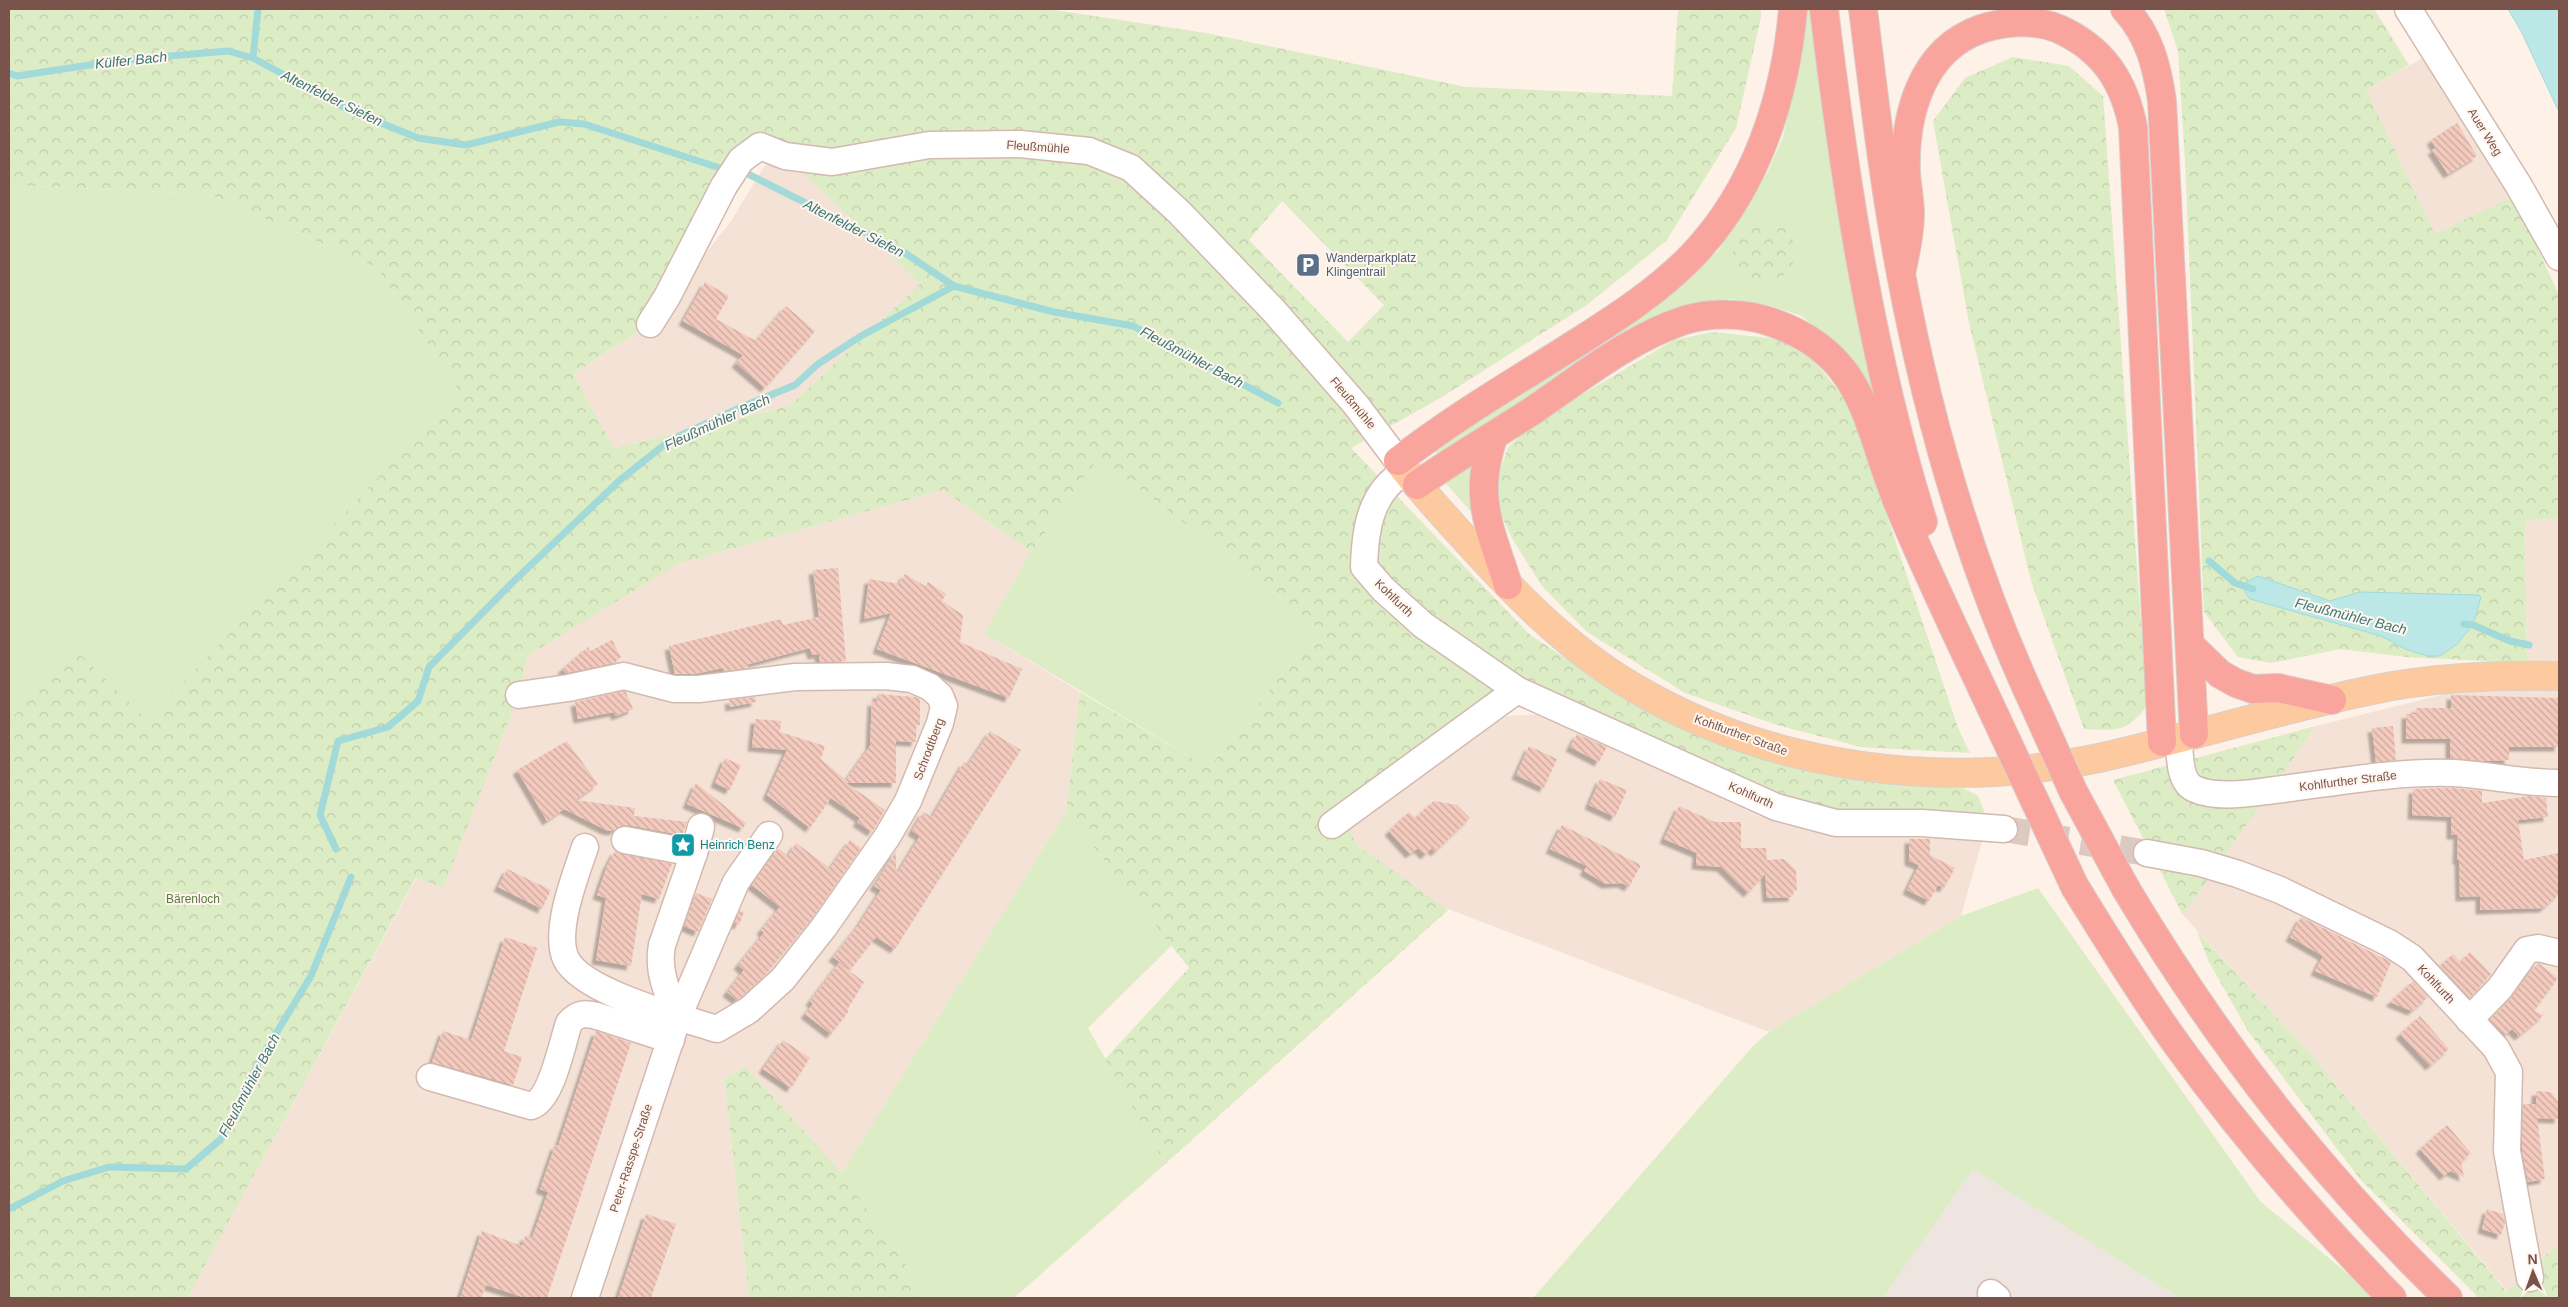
<svg xmlns="http://www.w3.org/2000/svg" width="2568" height="1307" font-family="Arial,sans-serif">
  <style>
    .residential { fill: #f5e2d6 }
    .industrial { fill: #eee5e1 }
    .green { fill: #dcecc5 }
    .forest { fill: url(#forest-crowns); fill-rule: evenodd }
    .water { fill: #bbe8e7; stroke: #a1dad9 }
    .lines { fill: none; stroke-linecap: round; stroke-linejoin: round }
    .stream { stroke: #a1dad9; stroke-width: 7 }
    .building { fill: url(#building-back-hatch); filter: url(#shadow) }
    .minor-tunnel { stroke: #dccac0; stroke-width: 26; stroke-dasharray: 26 13; stroke-linecap: butt }
    .minor-casing { stroke: #d3b9af; stroke-width: 29 }
    .major-casing { stroke: #d9cfcc; stroke-width: 30 }
    .highway-casing { stroke: #d9cfcc; stroke-width: 30 }
    .minor { stroke: #fff; stroke-width: 26 }
    .major { stroke: #fdca9f; stroke-width: 28 }
    .highway { stroke: #f9a59d; stroke-width: 28 }
    .highway-bridge-casing { stroke: #d9cfcc; stroke-width: 30; stroke-linecap: butt }
    .highway-bridge { stroke: #f9a59d; stroke-width: 28 }
    .labels { text-anchor: middle; stroke-width: 4; stroke-linejoin: round; paint-order: stroke }
    .street-label { font-size: 12px; fill: #79534a; stroke: #fff6ef }
    .service-label { font-size: 12px; fill: #4e5e75; stroke: #fff6ef; text-anchor: start }
    .culture-label { font-size: 12px; fill: #0d838f; stroke: #fff6ef; text-anchor: start }
    .park-label { font-size: 12px; fill: #5a793f; stroke: #fff6ef }
    .water-label { font-size: 14px; font-style: italic; fill: #3a7776; stroke: #fff6ef }
  </style>
  <defs>
    <pattern id="forest-crowns" width="20" height="18" patternUnits="userSpaceOnUse" patternTransform="scale(1.25)"><rect width="20" height="18" fill="#dcecc5"/><path d="M2 6a3 3 0 1 1 6 0M12 15a3 3 0 1 1 6 0" fill="none" stroke="#c0ccab"/></pattern>
    <pattern id="building-back-hatch" width="6" height="6" patternUnits="userSpaceOnUse" patternTransform="scale(1.25)"><rect width="6" height="6" fill="#f4cabe"/><path d="M-1 5l2 2M0 0l6 6M5-1l2 2" fill="none" stroke="#caa79c"/></pattern>
    <filter id="shadow"><feDropShadow dx="-4.5" dy="4.5" stdDeviation="1" flood-color="#0004"/></filter>
  </defs>
  <rect width="100%" height="100%" fill="#fdf1e8"/>
  <g class="residential">
    <path d="M 2426,56 L 2513,196 L 2435,234 L 2366,90 Z"/>
    <path d="M 765,165 L 795,165 L 920,284 L 789,406 L 614,448 L 573,374 L 650,324 L 731,221 Z"/>
    <path d="M 943,490 L 1031,552 L 984,633 L 1080,692 L 1066,812 L 842,1173 L 746,1067 L 724,1078 L 749,1298 L 187,1298 L 417,877 L 443,887 L 519,695 L 527,656 L 678,564 Z"/>
    <path d="M 2559,518 L 2559,1243 L 2508,1292 L 2309,1052 L 2183,915 L 2316,726 L 2453,692 L 2527,663 L 2525,521 Z"/>
    <path d="M 1545,714 L 1758,816 L 1844,838 L 1983,838 L 1961,916 L 1769,1032 L 1443,907 L 1356,844 L 1348,827 L 1507,716 Z"/>
  </g>
  <path class="industrial" d="M 1973,1168 L 2180,1298 L 1883,1298 Z"/>
  <g class="green">
    <path d="M 654,9 L 734,9 L 675,20 Z"/>
    <path d="M 1803,9 L 1813,9 L 1881,421 L 1840,351 L 1802,316 L 1772,306 L 1730,299 L 1689,303 L 1637,326 L 1439,459 L 1435,451 L 1688,279 L 1718,251 L 1768,171 L 1783,137 L 1792,95 Z"/>
    <path d="M 9,185 L 208,194 L 376,267 L 460,392 L 678,564 L 527,656 L 519,695 L 443,888 L 416,877 L 187,1298 L 9,1298 Z"/>
    <path d="M 1098,456 L 1318,628 L 1209,768 L 984,633 L 1031,552 Z"/>
    <path d="M 1470,464 L 1473,514 L 1443,480 Z"/>
    <path d="M 1066,812 L 1172,945 L 1088,1028 L 1165,1164 L 1014,1298 L 929,1298 L 842,1173 Z"/>
    <path d="M 2038,888 L 2260,1201 L 2377,1298 L 2180,1298 L 1973,1169 L 1883,1298 L 1533,1298 L 1754,1045 L 1769,1032 L 1961,916 Z"/>
  </g>
  <g class="forest">
    <path d="M 9,9 L 654,9 L 675,20 L 734,9 L 1048,9 L 1206,33 L 1466,87 L 1672,96 L 1678,9 L 1761,9 L 1761,17 L 1736,128 L 1666,241 L 1588,304 L 1442,397 L 1351,448 L 1529,634 L 1624,697 L 1691,732 L 1735,750 L 1791,767 L 1829,776 L 1873,782 L 1963,788 L 1978,796 L 1988,821 L 1845,814 L 1778,798 L 1563,704 L 1489,703 L 1338,804 L 1356,844 L 1448,910 L 1165,1164 L 1105,1059 L 1189,968 L 1066,812 L 1080,692 L 1209,768 L 1318,628 L 1099,457 L 1031,552 L 943,490 L 678,564 L 527,656 L 519,695 L 443,888 L 416,877 L 187,1298 L 9,1298 L 9,721 L 77,651 L 147,720 L 460,392 L 376,267 L 208,194 L 9,185 ZM 760,146 L 785,156 L 920,284 L 789,406 L 614,448 L 573,374 L 650,324 ZM 1282,201 L 1384,305 L 1348,342 L 1249,240 Z"/>
    <path d="M 2164,9 L 2374,9 L 2409,65 L 2366,90 L 2435,234 L 2513,196 L 2559,295 L 2559,518 L 2525,521 L 2527,663 L 2407,657 L 2340,649 L 2271,663 L 2238,657 L 2204,612 L 2185,160 L 2178,51 Z"/>
    <path d="M 2013,57 L 2069,66 L 2103,96 L 2147,705 C 2128,732 2116,731 2084,729 L 2031,581 L 1969,323 L 1933,121 L 1965,78 Z"/>
    <circle cx="1764" cy="252" r="31"/>
    <path d="M 1712,332 L 1778,339 L 1814,361 L 1849,403 L 1958,728 L 1970,753 L 1861,747 L 1777,725 L 1685,693 L 1587,632 L 1542,586 L 1513,540 L 1499,510 L 1497,479 L 1508,447 L 1539,420 L 1674,340 Z"/>
    <path d="M 2316,726 L 2183,915 L 2113,780 Z"/>
    <path d="M 2197,931 L 2309,1052 L 2507,1292 L 2559,1243 L 2559,1298 L 2479,1298 L 2360,1179 L 2248,1031 L 2208,960 Z"/>
    <path d="M 746,1067 L 842,1173 L 929,1298 L 749,1298 L 724,1078 Z"/>
  </g>
  <g class="water">
    <path d="M 2508,9 L 2559,9 L 2559,112 L 2521,31 Z"/>
    <path d="M 2258,576 L 2330,601 L 2360,592 L 2479,595 L 2481,597 L 2473,625 L 2457,644 L 2440,656 L 2427,656 L 2405,649 L 2381,636 L 2250,599 L 2245,592 L 2245,583 Z"/>
  </g>
  <g class="lines">
    <g class="stream">
      <path d="M 258,9 L 253,58 L 349,110 L 418,138 L 466,145 L 559,122 L 584,124 L 720,168"/>
      <path d="M 9,73 L 17,76 L 123,60 L 228,51 L 253,58"/>
      <path d="M 750,175 L 905,253 L 954,286"/>
      <path d="M 2209,561 L 2235,583 L 2253,589"/>
      <path d="M 2464,624 L 2473,625 L 2510,641 L 2529,645"/>
      <path d="M 336,849 L 320,815 L 338,741 L 388,727 L 418,701 L 429,667 L 515,580 L 620,480 L 669,441 L 737,409 L 795,385 L 818,364 L 861,336 L 954,286 L 1054,312 L 1133,326 L 1278,403"/>
      <path d="M 9,1209 L 63,1181 L 109,1167 L 186,1169 L 221,1139 L 261,1058 L 311,976 L 351,877"/>
    </g>
  </g>
  <g class="building">
    <path d="M 2457,123 L 2477,156 L 2448,174 L 2432,150 L 2436,148 L 2431,140 Z"/>
    <path d="M 705,282 L 729,296 L 716,319 L 756,341 L 786,306 L 815,331 L 765,388 L 736,363 L 743,355 L 683,321 Z"/>
    <path d="M 838,568 L 846,661 L 820,662 L 819,654 L 812,655 L 810,648 L 749,664 L 749,668 L 724,671 L 723,668 L 694,674 L 675,674 L 669,646 L 781,619 L 783,625 L 819,617 L 813,570 Z"/>
    <path d="M 905,574 L 925,586 L 928,582 L 946,594 L 942,601 L 963,615 L 960,642 L 1022,669 L 1009,698 L 877,649 L 891,613 L 864,619 L 869,579 L 899,584 Z"/>
    <path d="M 612,640 L 621,657 L 614,663 L 566,673 L 562,669 L 588,647 L 590,651 Z"/>
    <path d="M 624,691 L 626,692 L 633,709 L 616,716 L 614,712 L 578,719 L 575,702 Z"/>
    <path d="M 877,694 L 915,697 L 920,699 L 920,725 L 916,725 L 916,742 L 896,741 L 896,783 L 846,783 L 885,810 L 872,832 L 857,822 L 860,818 L 831,798 L 810,828 L 767,795 L 787,750 L 752,747 L 755,719 L 781,721 L 780,732 L 825,746 L 821,759 L 846,780 L 870,746 L 872,701 L 877,702 Z"/>
    <path d="M 2451,695 L 2559,698 L 2559,747 L 2509,747 L 2509,760 L 2482,761 L 2450,758 L 2450,739 L 2406,739 L 2406,714 L 2416,714 L 2416,708 L 2451,708 Z"/>
    <path d="M 755,697 L 756,702 L 730,707 L 729,700 Z"/>
    <path d="M 2393,726 L 2396,760 L 2376,762 L 2372,728 Z"/>
    <path d="M 990,731 L 1021,750 L 895,949 L 876,937 L 850,970 L 833,957 L 858,926 L 881,890 L 874,886 L 896,851 L 896,870 L 898,872 L 920,836 L 912,831 L 923,812 L 932,817 L 964,762 L 968,765 Z"/>
    <path d="M 1577,734 L 1607,747 L 1599,762 L 1570,747 Z"/>
    <path d="M 567,741 L 598,784 L 575,800 L 635,808 L 634,816 L 687,822 L 682,835 L 628,825 L 620,826 L 613,831 L 606,830 L 564,809 L 547,821 L 517,770 Z"/>
    <path d="M 1529,746 L 1557,759 L 1544,788 L 1516,775 Z"/>
    <path d="M 725,758 L 741,765 L 730,790 L 715,783 Z"/>
    <path d="M 1600,779 L 1627,790 L 1615,817 L 1589,805 Z"/>
    <path d="M 696,783 L 746,823 L 743,828 L 687,804 Z"/>
    <path d="M 2452,788 L 2482,791 L 2482,803 L 2529,796 L 2546,798 L 2548,817 L 2518,820 L 2524,860 L 2559,853 L 2559,894 L 2544,908 L 2480,910 L 2480,896 L 2460,897 L 2459,860 L 2457,860 L 2458,835 L 2451,835 L 2451,817 L 2412,815 L 2413,789 Z"/>
    <path d="M 1434,801 L 1457,805 L 1470,818 L 1435,852 L 1432,848 L 1425,855 L 1418,848 L 1410,854 L 1389,831 L 1409,812 L 1415,818 Z"/>
    <path d="M 1679,806 L 1715,822 L 1741,822 L 1741,848 L 1766,848 L 1767,860 L 1784,859 L 1796,870 L 1797,890 L 1793,891 L 1793,897 L 1767,898 L 1765,874 L 1748,893 L 1721,867 L 1696,865 L 1697,853 L 1664,839 Z"/>
    <path d="M 1562,825 L 1641,865 L 1629,887 L 1622,883 L 1606,884 L 1584,871 L 1587,866 L 1550,849 Z"/>
    <path d="M 1909,839 L 1930,839 L 1930,855 L 1955,868 L 1944,888 L 1938,885 L 1929,901 L 1907,890 L 1919,865 L 1909,861 Z"/>
    <path d="M 850,840 L 861,848 L 813,917 L 766,974 L 737,1000 L 727,992 L 744,970 L 738,965 L 764,933 L 761,930 L 780,907 L 752,885 L 778,848 L 788,856 L 796,843 L 830,868 Z"/>
    <path d="M 615,851 L 672,864 L 659,899 L 642,894 L 631,966 L 596,960 L 606,898 L 597,895 L 607,866 Z"/>
    <path d="M 507,869 L 551,890 L 542,909 L 498,887 Z"/>
    <path d="M 696,893 L 712,899 L 698,932 L 684,926 Z"/>
    <path d="M 740,911 L 744,912 L 739,925 L 734,923 Z"/>
    <path d="M 2301,917 L 2391,962 L 2377,997 L 2315,971 L 2323,956 L 2290,937 Z"/>
    <path d="M 505,937 L 537,948 L 504,1051 L 522,1057 L 513,1085 L 432,1062 L 443,1031 L 471,1040 Z"/>
    <path d="M 2470,952 L 2491,974 L 2470,998 L 2440,966 L 2453,954 L 2460,962 Z"/>
    <path d="M 839,963 L 864,982 L 847,1010 L 849,1011 L 831,1034 L 805,1014 L 813,1004 L 810,1001 Z"/>
    <path d="M 2538,963 L 2558,978 L 2534,1011 L 2544,1015 L 2519,1036 L 2512,1029 L 2505,1035 L 2490,1020 L 2511,998 Z"/>
    <path d="M 2413,981 L 2428,997 L 2412,1011 L 2390,1002 Z"/>
    <path d="M 2420,1016 L 2449,1049 L 2430,1066 L 2400,1034 Z"/>
    <path d="M 596,1031 L 631,1043 L 547,1298 L 526,1298 L 486,1285 L 481,1298 L 460,1298 L 482,1231 L 522,1246 L 525,1236 L 532,1238 L 548,1192 L 540,1189 L 555,1145 L 558,1146 Z"/>
    <path d="M 783,1040 L 810,1058 L 791,1088 L 763,1069 Z"/>
    <path d="M 2536,1091 L 2551,1092 L 2559,1103 L 2559,1119 L 2537,1118 L 2545,1179 L 2528,1182 L 2522,1150 L 2523,1104 L 2535,1104 L 2536,1111 Z"/>
    <path d="M 2447,1125 L 2471,1153 L 2461,1162 L 2464,1177 L 2450,1171 L 2444,1176 L 2420,1149 Z"/>
    <path d="M 2487,1209 L 2503,1214 L 2505,1223 L 2501,1235 L 2482,1229 Z"/>
    <path d="M 646,1214 L 676,1224 L 651,1298 L 618,1298 Z"/>
  </g>
  <g class="lines">
    <path class="minor-tunnel" d="M 2004,829 L 2147,853"/>
    <defs>
      <g id="minor">
        <path d="M 2408,9 L 2519,186 L 2559,257"/>
        <path d="M 650,324 L 667,297 L 724,186 L 741,160 L 760,146 L 785,156 L 832,162 L 929,145 L 1020,144 L 1089,151 L 1131,168 L 1179,212 L 1274,311 L 1356,405 L 1398,461"/>
        <path d="M 1406,471 C 1370,491 1365,530 1364,567 L 1383,589 L 1423,625 L 1517,690 L 1776,807 L 1836,823 L 1922,823 L 2004,829"/>
        <path d="M 519,695 L 568,688 L 624,676 L 674,689 L 699,689 L 795,677 L 886,676 L 912,679 L 930,687 L 940,696 L 944,706 L 940,723 L 908,801 L 887,837 L 824,927 L 783,979 L 749,1010 L 717,1029 C 683,1018 583,993 566,959 C 553,931 576,874 585,847"/>
        <path d="M 2179,738 C 2180,753 2178,782 2195,789 C 2215,798 2246,794 2267,791 C 2328,784 2391,771 2453,773 C 2489,775 2523,783 2559,783"/>
        <path d="M 1332,825 L 1517,690"/>
        <path d="M 625,840 L 694,853 L 662,945 C 657,971 667,993 678,1017"/>
        <path d="M 694,853 L 701,827"/>
        <path d="M 2147,853 L 2201,863 L 2238,874 L 2280,890 L 2389,943 L 2412,958 L 2496,1048 L 2509,1072 L 2507,1151 L 2530,1278"/>
        <path d="M 2469,1020 L 2500,988 L 2527,950 L 2538,948 L 2559,953"/>
        <path d="M 430,1077 L 531,1106 C 552,1100 562,1043 569,1023 C 578,1013 584,1013 597,1016 L 671,1040"/>
        <path d="M 1991,1293 L 1997,1298"/>
        <path d="M 585,1298 L 678,1017 L 736,882 L 769,835"/>
      </g>
      <path id="major" d="M 1398,461 C 1416,485 1436,507 1456,529 C 1509,588 1565,647 1633,687 C 1771,769 1943,791 2099,758 C 2189,738 2277,710 2367,691 C 2430,677 2495,675 2559,676"/>
      <g id="highway">
        <path d="M 1824,9 C 1845,183 1871,354 1923,522"/>
        <path d="M 1863,9 C 1874,97 1884,186 1901,274 C 1929,424 1973,575 2038,713"/>
        <path d="M 2125,9 C 2149,35 2157,66 2162,101 L 2194,734"/>
        <path d="M 1901,274 C 1905,254 1910,235 1910,214 C 1910,201 1907,187 1906,173 C 1904,116 1921,50 1981,29 C 2005,21 2035,19 2059,29 C 2103,49 2124,81 2133,127 L 2162,742"/>
        <path d="M 1493,437 C 1488,455 1483,472 1484,491 C 1484,522 1499,555 1508,585"/>
        <path d="M 1398,461 C 1453,418 1515,382 1575,344 C 1616,318 1658,291 1692,256 C 1756,189 1785,99 1793,9"/>
        <path d="M 1417,485 C 1455,458 1496,435 1535,409 C 1582,377 1630,338 1685,320 C 1712,312 1745,313 1771,322 C 1867,355 1865,423 1898,503 C 1928,576 1963,647 1996,718"/>
        <path d="M 2190,645 L 2220,674 L 2236,683 L 2253,689 L 2278,688 L 2332,700"/>
        <path d="M 2075,887 C 2108,940 2141,995 2178,1046 C 2243,1136 2315,1219 2392,1298"/>
        <path d="M 2126,889 C 2218,1043 2319,1173 2448,1298"/>
      </g>
    </defs>
    <use href="#minor" class="minor-casing"/>
    <use href="#major" class="major-casing"/>
    <use href="#highway" class="highway-casing"/>
    <use href="#minor" class="minor"/>
    <use href="#major" class="major"/>
    <use href="#highway" class="highway"/>
    <defs>
      <g id="highway-bridge">
        <path d="M 2038,713 L 2073,791 L 2126,889"/>
        <path d="M 1996,718 L 2075,887"/>
      </g>
    </defs>
    <use href="#highway-bridge" class="highway-bridge-casing"/>
    <use href="#highway-bridge" class="highway-bridge"/>
  </g>
  <defs>
    <symbol id="parking-square" viewBox="-11 -11 22 22"><rect x="-9" y="-9" width="18" height="18" rx="4" fill="#5c6f8a" stroke="#fff6ef"/><path d="M-3.5-5.5H1a3.5 3.5 0 0 1 0 7H-1V5.5H-3.5ZM-1-3.4V-.6H.8a1.4 1.4 0 0 0 0-2.8Z" fill="#fff"/></symbol>
    <symbol id="sight-square" viewBox="-11 -11 22 22"><rect x="-9" y="-9" width="18" height="18" rx="4" fill="#0f9aa8" stroke="#fff6ef"/><path d="M0-6L1.8-2.2L6-1.7L2.9 1.2L3.7 5.4L0 3.3L-3.7 5.4L-2.9 1.2L-6-1.7L-1.8-2.2Z" fill="#fff"/></symbol>
  </defs>
  <g fill-rule="evenodd">
    <use href="#parking-square" x="1294" y="251" width="28" height="28"/>
    <use href="#sight-square" x="669" y="831" width="28" height="28"/>
  </g>
  <g class="labels">
    <g class="street-label">
      <text transform="translate(2485 132) rotate(58)" y="4">Auer Weg</text>
      <text transform="translate(1038 147) rotate(4)" y="4">Fleußmühle</text>
      <text transform="translate(1353 403) rotate(50)" y="4">Fleußmühle</text>
      <text transform="translate(1394 598) rotate(44)" y="4">Kohlfurth</text>
      <text transform="translate(1741 735) rotate(20)" y="4">Kohlfurther Straße</text>
      <text transform="translate(929 749) rotate(-69)" y="4">Schrodtberg</text>
      <text transform="translate(2348 781) rotate(-7)" y="4">Kohlfurther Straße</text>
      <text transform="translate(1751 795) rotate(24)" y="4">Kohlfurth</text>
      <text transform="translate(2436 984) rotate(47)" y="4">Kohlfurth</text>
      <text transform="translate(631 1158) rotate(-72)" y="4">Peter-Rasspe-Straße</text>
    </g>
    <g class="service-label">
      <text x="1326" y="262">Wanderparkplatz<tspan x="1326" dy="14">Klingentrail</tspan></text>
    </g>
    <g class="culture-label">
      <text x="700" y="849">Heinrich Benz</text>
    </g>
    <g class="park-label">
      <text x="193" y="903">Bärenloch</text>
    </g>
    <g class="water-label">
      <text transform="translate(131 60) rotate(-6)" y="5">Külfer Bach</text>
      <text transform="translate(332 98) rotate(26)" y="5">Altenfelder Siefen</text>
      <text transform="translate(854 228) rotate(27)" y="5">Altenfelder Siefen</text>
      <text transform="translate(1192 357) rotate(28)" y="5">Fleußmühler Bach</text>
      <text transform="translate(717 422) rotate(-25)" y="5">Fleußmühler Bach</text>
      <text transform="translate(2351 616) rotate(14)" y="5">Fleußmühler Bach</text>
      <text transform="translate(249 1085) rotate(-62)" y="5">Fleußmühler Bach</text>
    </g>
  </g>
  <rect width="2568" height="1307" fill="none" stroke="#79534a" stroke-width="20"/>
  <g transform="translate(2533 1272) rotate(358)" stroke="#fff6ef" stroke-width="4" paint-order="stroke">
  <path d="M0-4L9 19L0 12L-9 19Z" fill="#79534a"/>
  <text y="-8" font-size="14" font-weight="bold" text-anchor="middle" fill="#79534a">N</text>
  </g>
</svg>
